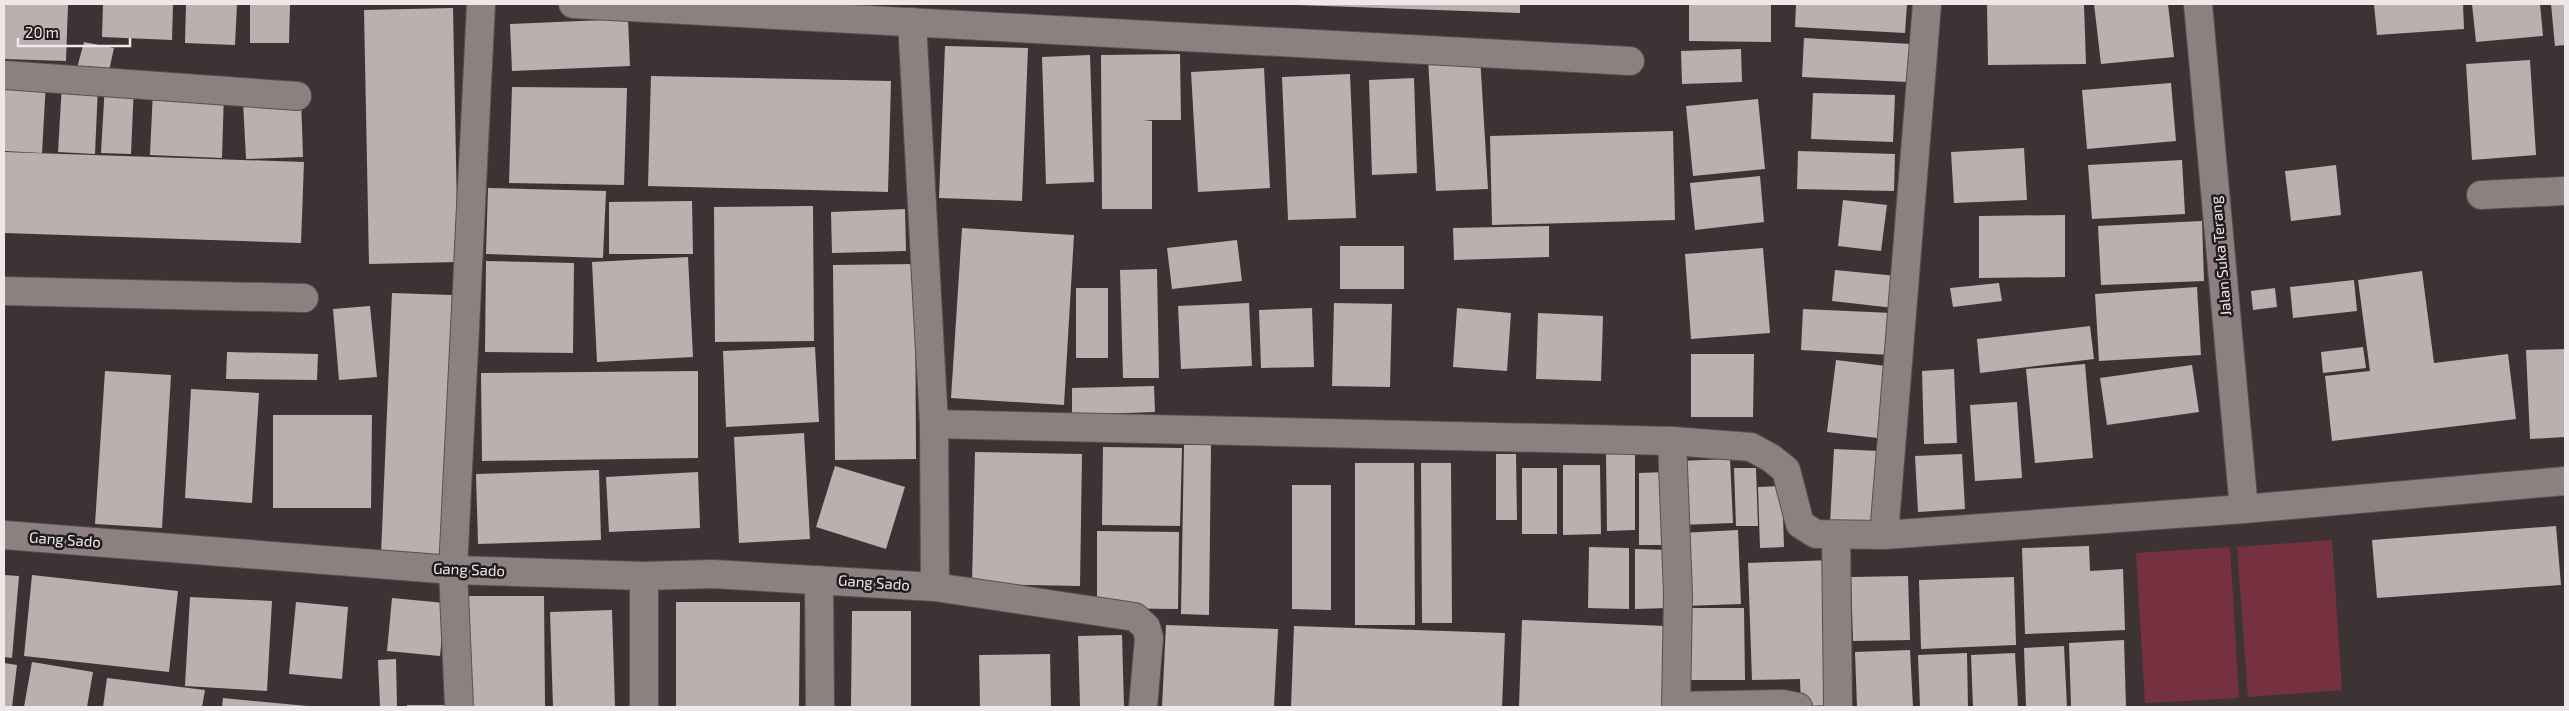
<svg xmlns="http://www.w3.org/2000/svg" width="2569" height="711" font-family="'Exo 2',sans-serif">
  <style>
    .pitch { fill: #763140 }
    .building { fill: #bcafb0 }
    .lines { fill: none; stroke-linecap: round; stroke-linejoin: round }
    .minor-casing { stroke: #595051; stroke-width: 30 }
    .minor { stroke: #8d8081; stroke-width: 28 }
    .labels { text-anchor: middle; stroke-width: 5; stroke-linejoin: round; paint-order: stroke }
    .street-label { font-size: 15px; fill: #efe8e9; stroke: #211c1d }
  </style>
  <rect width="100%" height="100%" fill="#3e3334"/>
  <g class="pitch">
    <path d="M 2332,540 L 2342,690 L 2248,697 L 2237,547 Z"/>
    <path d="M 2230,547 L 2239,698 L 2145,703 L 2136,553 Z"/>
  </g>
  <g class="building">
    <path d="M 4,4 L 68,4 L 66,61 L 4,59 Z"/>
    <path d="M 103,4 L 173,4 L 172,40 L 102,37 Z"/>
    <path d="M 186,4 L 237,4 L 235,45 L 185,43 Z"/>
    <path d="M 250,4 L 290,4 L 289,43 L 250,43 Z"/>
    <path d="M 1267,4 L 1520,4 L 1520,13 Z"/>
    <path d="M 1689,4 L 1771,4 L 1771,42 L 1689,41 Z"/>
    <path d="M 1796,4 L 1907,4 L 1905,33 L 1795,27 Z"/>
    <path d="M 1987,4 L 2084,4 L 2086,64 L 1988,65 Z"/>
    <path d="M 2094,4 L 2168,4 L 2174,57 L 2101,64 Z"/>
    <path d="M 2374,4 L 2463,4 L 2464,29 L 2377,35 Z"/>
    <path d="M 2472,4 L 2540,4 L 2543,36 L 2476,42 Z"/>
    <path d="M 2551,4 L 2565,4 L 2565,45 L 2555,46 Z"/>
    <path d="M 453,8 L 458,262 L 369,264 L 364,10 Z"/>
    <path d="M 628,19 L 630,66 L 512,71 L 510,24 Z"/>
    <path d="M 1804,38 L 1911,44 L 1908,82 L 1802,77 Z"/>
    <path d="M 84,42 L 114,48 L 108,75 L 77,68 Z"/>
    <path d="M 945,46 L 1028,48 L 1022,201 L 939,198 Z"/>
    <path d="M 1741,49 L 1742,82 L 1682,84 L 1681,51 Z"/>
    <path d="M 1180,54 L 1181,120 L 1143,120 L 1152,121 L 1152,209 L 1102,209 L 1101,55 Z"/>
    <path d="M 1090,55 L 1094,182 L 1046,184 L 1042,57 Z"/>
    <path d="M 1480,56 L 1488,189 L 1436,191 L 1428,59 Z"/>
    <path d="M 2530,60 L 2536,155 L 2472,160 L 2466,64 Z"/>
    <path d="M 1264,68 L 1270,188 L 1198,192 L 1191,72 Z"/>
    <path d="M 1350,74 L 1356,218 L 1288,220 L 1282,77 Z"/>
    <path d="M 651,76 L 891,81 L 888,192 L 648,186 Z"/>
    <path d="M 4,78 L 46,81 L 42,153 L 4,151 Z"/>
    <path d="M 1414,78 L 1417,173 L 1372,175 L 1369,80 Z"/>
    <path d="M 2171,83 L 2176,141 L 2087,149 L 2082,90 Z"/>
    <path d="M 62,84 L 98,86 L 95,154 L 58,152 Z"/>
    <path d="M 105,84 L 134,85 L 131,154 L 101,153 Z"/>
    <path d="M 512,87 L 627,88 L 624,185 L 509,183 Z"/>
    <path d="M 153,90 L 224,92 L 222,158 L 150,155 Z"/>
    <path d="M 1813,93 L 1895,95 L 1893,142 L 1811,139 Z"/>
    <path d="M 301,98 L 303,157 L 246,159 L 243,101 Z"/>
    <path d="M 1758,99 L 1765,169 L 1693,176 L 1686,106 Z"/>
    <path d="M 1673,131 L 1675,220 L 1492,225 L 1490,136 Z"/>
    <path d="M 2024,148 L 2027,200 L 1954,203 L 1951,152 Z"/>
    <path d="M 1798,151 L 1895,154 L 1894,191 L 1797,189 Z"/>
    <path d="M 4,152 L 304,162 L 301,243 L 4,233 Z"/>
    <path d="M 2182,160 L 2185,214 L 2092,219 L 2088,165 Z"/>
    <path d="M 2336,165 L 2341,215 L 2291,221 L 2285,171 Z"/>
    <path d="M 1760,176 L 1764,222 L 1695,230 L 1690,183 Z"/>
    <path d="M 488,188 L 606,191 L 603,258 L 486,254 Z"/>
    <path d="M 1843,200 L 1887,205 L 1881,251 L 1838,246 Z"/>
    <path d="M 692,201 L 693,254 L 609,254 L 609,202 Z"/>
    <path d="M 813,206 L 814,341 L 715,342 L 714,207 Z"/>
    <path d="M 905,209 L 906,251 L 832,253 L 831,212 Z"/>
    <path d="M 2065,215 L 2065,277 L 1979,278 L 1979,216 Z"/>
    <path d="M 2202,221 L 2204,281 L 2101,285 L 2098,226 Z"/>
    <path d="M 1549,226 L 1549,257 L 1454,260 L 1453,228 Z"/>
    <path d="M 962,228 L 1074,235 L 1064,405 L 951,398 Z"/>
    <path d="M 1237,240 L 1242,281 L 1172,289 L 1167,248 Z"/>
    <rect x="1340" y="246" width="64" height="43"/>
    <path d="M 1763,248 L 1770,333 L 1691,339 L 1685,254 Z"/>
    <path d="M 688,257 L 693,357 L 597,362 L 592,262 Z"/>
    <path d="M 486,261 L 574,263 L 573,353 L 485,352 Z"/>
    <path d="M 915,264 L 916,459 L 835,460 L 833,265 Z"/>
    <path d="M 1157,269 L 1159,378 L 1123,378 L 1120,270 Z"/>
    <path d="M 1835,270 L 1897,276 L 1894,308 L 1832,301 Z"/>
    <path d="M 2422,271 L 2434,363 L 2508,354 L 2516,419 L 2332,441 L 2325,376 L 2370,371 L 2358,280 Z"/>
    <path d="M 2354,280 L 2357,311 L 2293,318 L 2290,287 Z"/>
    <path d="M 1999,283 L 2002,301 L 1953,307 L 1950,288 Z"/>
    <path d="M 2197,287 L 2201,355 L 2099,361 L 2095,294 Z"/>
    <rect x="1076" y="288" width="32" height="70"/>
    <path d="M 2275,288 L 2277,307 L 2253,310 L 2251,291 Z"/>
    <path d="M 392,293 L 452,295 L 441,558 L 381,555 Z"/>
    <path d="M 1249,303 L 1252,366 L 1181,369 L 1178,306 Z"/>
    <path d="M 1334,303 L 1392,304 L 1390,387 L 1332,386 Z"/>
    <path d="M 370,306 L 377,377 L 339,380 L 333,309 Z"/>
    <path d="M 1312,308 L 1314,367 L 1261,368 L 1259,310 Z"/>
    <path d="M 1457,308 L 1511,313 L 1507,371 L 1453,367 Z"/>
    <path d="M 1803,309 L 1892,313 L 1890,355 L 1801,350 Z"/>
    <path d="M 1538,313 L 1603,316 L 1601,381 L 1536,379 Z"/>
    <path d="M 2090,326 L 2094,359 L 1980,373 L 1977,339 Z"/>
    <path d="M 815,347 L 819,422 L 726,427 L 723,351 Z"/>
    <path d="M 2363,347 L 2366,368 L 2323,373 L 2321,352 Z"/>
    <path d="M 2565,349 L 2565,437 L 2530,439 L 2526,350 Z"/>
    <path d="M 227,352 L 318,354 L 317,380 L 226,379 Z"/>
    <path d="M 1691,354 L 1754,354 L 1753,417 L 1691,417 Z"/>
    <path d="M 1836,360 L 1894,367 L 1886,439 L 1827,432 Z"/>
    <path d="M 2085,364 L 2093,458 L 2035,463 L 2026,369 Z"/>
    <path d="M 2192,365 L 2199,412 L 2107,425 L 2100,378 Z"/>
    <path d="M 1954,369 L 1957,443 L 1924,444 L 1922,371 Z"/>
    <path d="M 105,371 L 171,375 L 162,528 L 95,524 Z"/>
    <path d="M 698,371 L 698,458 L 482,461 L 481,373 Z"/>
    <path d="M 1154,386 L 1155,412 L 1072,415 L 1072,388 Z"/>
    <path d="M 191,389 L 259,393 L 252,503 L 185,498 Z"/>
    <path d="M 2017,402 L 2022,478 L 1975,481 L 1970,405 Z"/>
    <path d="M 273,415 L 372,415 L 371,508 L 273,508 Z"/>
    <path d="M 804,433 L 810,539 L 739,543 L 734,437 Z"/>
    <path d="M 1184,445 L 1211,445 L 1209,615 L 1181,614 Z"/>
    <path d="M 1103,447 L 1182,448 L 1180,526 L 1102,525 Z"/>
    <path d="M 1834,449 L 1879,451 L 1875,526 L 1830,524 Z"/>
    <path d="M 1606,451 L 1635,451 L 1635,530 L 1607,531 Z"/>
    <path d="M 975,452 L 1082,454 L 1080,586 L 972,584 Z"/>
    <path d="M 1496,454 L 1516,454 L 1517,520 L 1496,520 Z"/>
    <path d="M 1962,454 L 1965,509 L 1918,512 L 1915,456 Z"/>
    <path d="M 1730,459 L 1733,523 L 1681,525 L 1678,461 Z"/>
    <path d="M 1355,463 L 1414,463 L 1415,625 L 1355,625 Z"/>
    <path d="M 1421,463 L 1451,463 L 1452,623 L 1422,623 Z"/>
    <path d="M 1563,465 L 1600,465 L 1601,534 L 1563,535 Z"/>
    <path d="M 835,466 L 905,487 L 886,549 L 816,527 Z"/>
    <rect x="1522" y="468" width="35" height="66"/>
    <path d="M 1734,468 L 1756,468 L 1758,526 L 1736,526 Z"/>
    <path d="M 599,470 L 601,540 L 478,544 L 476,474 Z"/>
    <path d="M 698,472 L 700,528 L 609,532 L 606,477 Z"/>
    <path d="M 1666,472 L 1666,545 L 1639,545 L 1639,473 Z"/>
    <path d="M 1292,485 L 1331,485 L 1331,610 L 1292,609 Z"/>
    <path d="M 1782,486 L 1784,547 L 1760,548 L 1758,487 Z"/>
    <path d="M 2556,526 L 2561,585 L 2377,598 L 2372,540 Z"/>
    <path d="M 1738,530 L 1741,604 L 1684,606 L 1681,533 Z"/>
    <path d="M 1097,531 L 1179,532 L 1178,609 L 1097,608 Z"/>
    <path d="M 2089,546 L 2090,571 L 2123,569 L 2125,630 L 2025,634 L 2022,548 Z"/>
    <path d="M 1589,547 L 1629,548 L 1629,609 L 1588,608 Z"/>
    <path d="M 1635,549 L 1668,550 L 1668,608 L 1635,609 Z"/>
    <path d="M 1831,560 L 1836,705 L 1801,706 L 1800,679 L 1752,680 L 1748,563 Z"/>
    <path d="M 4,575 L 19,576 L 12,658 L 4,657 Z"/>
    <path d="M 32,575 L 178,591 L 169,672 L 24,656 Z"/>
    <path d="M 1908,576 L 1910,640 L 1853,641 L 1851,577 Z"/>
    <path d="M 2014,577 L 2016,645 L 1921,649 L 1919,580 Z"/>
    <path d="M 465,596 L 544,596 L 545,707 L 466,707 Z"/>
    <path d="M 190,597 L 272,601 L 267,691 L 185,686 Z"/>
    <path d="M 392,598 L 445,603 L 440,656 L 387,651 Z"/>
    <path d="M 296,602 L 348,607 L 342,679 L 289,674 Z"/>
    <path d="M 676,602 L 800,602 L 799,707 L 676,707 Z"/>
    <path d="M 1687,608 L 1744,608 L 1745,680 L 1687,680 Z"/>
    <path d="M 612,610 L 615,707 L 553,707 L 550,612 Z"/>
    <path d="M 852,611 L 911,611 L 911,707 L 851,707 Z"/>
    <path d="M 1522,620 L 1666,626 L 1663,707 L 1519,707 Z"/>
    <path d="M 1166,625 L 1278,629 L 1274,707 L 1162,707 Z"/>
    <path d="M 1294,626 L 1505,633 L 1502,707 L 1291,707 Z"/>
    <path d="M 1122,635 L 1124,707 L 1080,707 L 1078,636 Z"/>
    <path d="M 2124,640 L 2126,707 L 2071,707 L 2069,643 Z"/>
    <path d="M 2064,646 L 2067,707 L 2026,707 L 2024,648 Z"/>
    <path d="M 1910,650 L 1913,707 L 1857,707 L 1855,652 Z"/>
    <path d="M 1967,653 L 1968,707 L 1920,707 L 1918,655 Z"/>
    <path d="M 2015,653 L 2018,707 L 1973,707 L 1971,655 Z"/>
    <path d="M 1050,654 L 1051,707 L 980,707 L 979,655 Z"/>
    <path d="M 396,659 L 397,707 L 380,707 L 378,660 Z"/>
    <path d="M 32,662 L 93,672 L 87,707 L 24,707 Z"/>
    <path d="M 4,663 L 17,665 L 12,707 L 4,707 Z"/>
    <path d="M 107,678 L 205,690 L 202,707 L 103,707 Z"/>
    <path d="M 223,698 L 307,706 L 307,707 L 222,707 Z"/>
    <rect x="407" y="705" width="39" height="2"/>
  </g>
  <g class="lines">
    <defs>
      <g id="minor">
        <path d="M 573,4 L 1630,61"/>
        <path d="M 2198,4 L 2244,509"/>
        <path d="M 912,22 L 934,424 L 935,587"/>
        <path d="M 4,75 L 297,96"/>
        <path d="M 2481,195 L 2565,191"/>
        <path d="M 4,291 L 304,298"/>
        <path d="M 934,424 L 1672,441 L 1751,447 L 1771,458 L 1786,470 L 1800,524 L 1816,534 L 1884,535 L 2244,509 L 2565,481"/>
        <path d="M 1672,441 L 1678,594 L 1676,707"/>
        <path d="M 4,535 L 453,570 L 644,576 L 712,574 L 935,587 L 1135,617 L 1146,627 L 1149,638 L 1143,707"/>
        <path d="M 1836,535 L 1838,707"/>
        <path d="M 1884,535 L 1927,4"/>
        <path d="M 819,580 L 820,707"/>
        <path d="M 1676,706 L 1783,704 L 1798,707"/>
        <path d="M 459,707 L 453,570 L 481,4"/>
        <path d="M 644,707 L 644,576"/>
      </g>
    </defs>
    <use href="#minor" class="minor-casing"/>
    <use href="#minor" class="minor"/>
  </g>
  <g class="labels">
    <g class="street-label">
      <text transform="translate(2221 256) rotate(-95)" y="5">Jalan Suka Terang</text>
      <text transform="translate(65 540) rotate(4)" y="5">Gang Sado</text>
      <text transform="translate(469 570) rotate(2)" y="5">Gang Sado</text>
      <text transform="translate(874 583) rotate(4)" y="5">Gang Sado</text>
    </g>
  </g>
  <rect width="2569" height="711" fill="none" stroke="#efe8e9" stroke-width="10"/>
  <path d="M18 38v8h112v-8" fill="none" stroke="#efe8e9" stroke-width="2.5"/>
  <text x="25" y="38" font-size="15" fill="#efe8e9" stroke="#211c1d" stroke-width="4" paint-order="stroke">20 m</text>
</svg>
